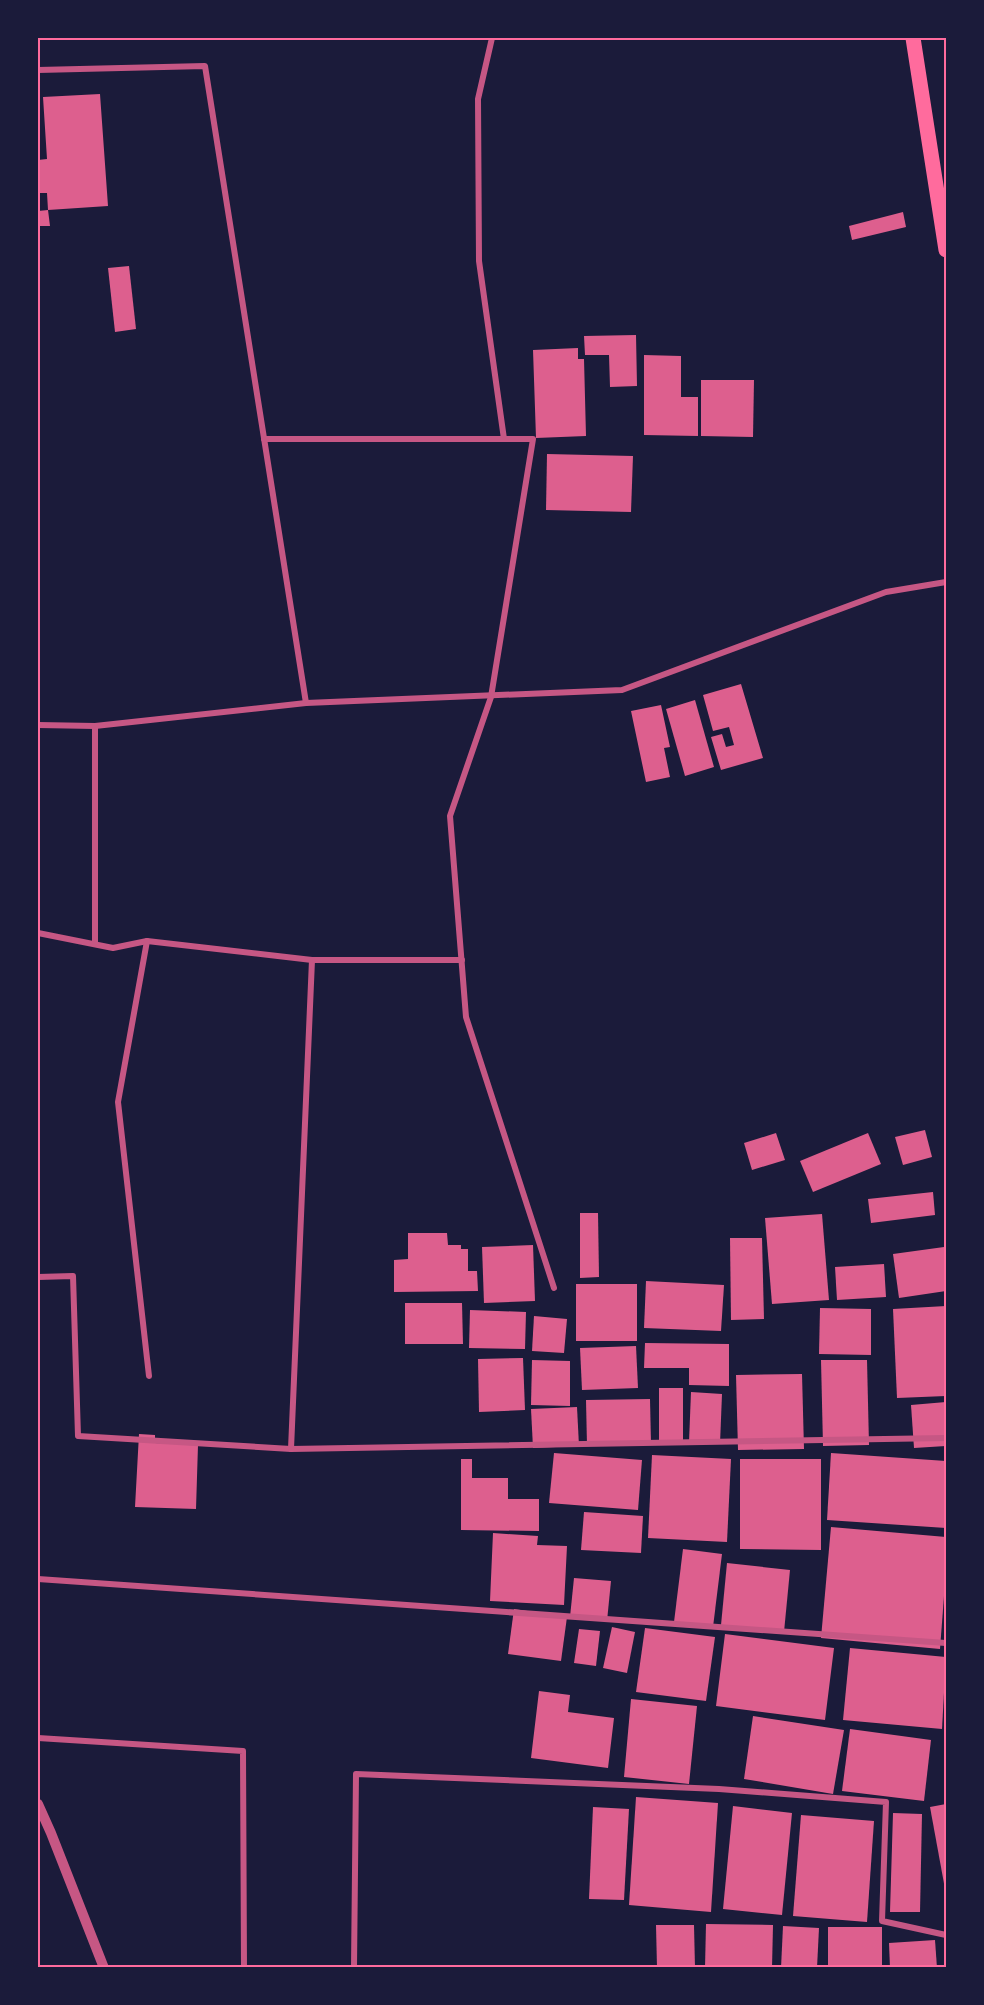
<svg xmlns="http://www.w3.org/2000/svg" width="984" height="2005" font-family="'Nunito Sans',sans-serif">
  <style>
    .building { fill: #dd5f8e }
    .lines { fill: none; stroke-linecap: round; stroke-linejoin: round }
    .minor { stroke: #c65784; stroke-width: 6 }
    .tertiary { stroke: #c65784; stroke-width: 10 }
    .primary { stroke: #ff6b9d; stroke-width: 15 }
    .neatline { fill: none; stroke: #ff6b9d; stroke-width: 2 }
  </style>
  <rect width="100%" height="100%" fill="#1b1b3a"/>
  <g class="building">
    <path d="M 100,94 L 108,206 L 48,210 L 47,193 L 38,193 L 38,160 L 47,159 L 43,97 Z"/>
    <path d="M 48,210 L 50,226 L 38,226 L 38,211 Z"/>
    <path d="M 903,212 L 906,227 L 852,240 L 849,226 Z"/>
    <path d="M 129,266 L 136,329 L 115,332 L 108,268 Z"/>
    <path d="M 636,335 L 637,386 L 610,387 L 609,355 L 585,355 L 584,336 Z"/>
    <path d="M 578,348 L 578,359 L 584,359 L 586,436 L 536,438 L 533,350 Z"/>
    <path d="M 644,355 L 681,356 L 681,397 L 698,397 L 698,436 L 644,435 Z"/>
    <path d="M 701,380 L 754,380 L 753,437 L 701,436 Z"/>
    <path d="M 547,454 L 633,456 L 631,512 L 546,510 Z"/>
    <path d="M 741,684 L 763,758 L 721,770 L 711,737 L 722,734 L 726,747 L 734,745 L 729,727 L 713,731 L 703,695 Z"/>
    <path d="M 695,700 L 714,767 L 685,776 L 666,709 Z"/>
    <path d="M 661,705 L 670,747 L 664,748 L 670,777 L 646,782 L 631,711 Z"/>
    <path d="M 925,1130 L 932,1157 L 903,1165 L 895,1137 Z"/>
    <path d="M 776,1133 L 785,1160 L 752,1170 L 744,1143 Z"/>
    <path d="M 868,1133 L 881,1164 L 813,1192 L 800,1161 Z"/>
    <path d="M 933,1192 L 935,1215 L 871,1223 L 868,1199 Z"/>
    <path d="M 580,1213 L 598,1213 L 599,1277 L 580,1278 Z"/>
    <path d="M 822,1214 L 829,1300 L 772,1304 L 765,1218 Z"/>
    <path d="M 408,1233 L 447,1233 L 448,1245 L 461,1245 L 461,1249 L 468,1249 L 468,1271 L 477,1271 L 478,1291 L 394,1292 L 394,1260 L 408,1259 Z"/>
    <path d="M 730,1238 L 762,1238 L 764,1319 L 731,1320 Z"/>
    <path d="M 533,1245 L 535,1301 L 484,1303 L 482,1247 Z"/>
    <path d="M 944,1247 L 946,1265 L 946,1291 L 899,1298 L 893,1254 Z"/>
    <path d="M 884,1264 L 886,1297 L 837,1300 L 835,1267 Z"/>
    <path d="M 646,1281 L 724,1285 L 721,1331 L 644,1328 Z"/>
    <rect x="576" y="1284" width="61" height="57"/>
    <path d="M 405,1303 L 462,1303 L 463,1344 L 405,1344 Z"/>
    <path d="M 946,1306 L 946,1396 L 897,1398 L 893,1309 Z"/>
    <path d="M 820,1308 L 871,1309 L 871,1355 L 819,1354 Z"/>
    <path d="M 470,1310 L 526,1312 L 525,1349 L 469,1348 Z"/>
    <path d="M 534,1316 L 567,1319 L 564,1353 L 532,1351 Z"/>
    <path d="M 645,1343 L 729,1344 L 729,1386 L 689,1385 L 689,1368 L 644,1368 Z"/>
    <path d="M 636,1346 L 638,1388 L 582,1390 L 580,1348 Z"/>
    <path d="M 523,1358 L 525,1410 L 479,1412 L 478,1359 Z"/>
    <path d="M 532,1360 L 570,1361 L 570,1406 L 531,1405 Z"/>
    <path d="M 821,1360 L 867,1360 L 869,1445 L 823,1446 Z"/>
    <path d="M 802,1374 L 804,1449 L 738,1450 L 736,1375 Z"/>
    <rect x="659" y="1388" width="24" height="53"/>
    <path d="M 691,1392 L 722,1394 L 720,1444 L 689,1442 Z"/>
    <path d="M 650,1399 L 651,1444 L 587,1446 L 586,1400 Z"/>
    <path d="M 946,1402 L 946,1446 L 914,1448 L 911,1405 Z"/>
    <path d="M 577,1407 L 579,1446 L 533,1448 L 531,1409 Z"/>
    <path d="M 139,1434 L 155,1435 L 155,1443 L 198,1445 L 196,1509 L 135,1507 Z"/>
    <path d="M 554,1453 L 642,1460 L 638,1510 L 549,1503 Z"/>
    <path d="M 831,1453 L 946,1461 L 946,1528 L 827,1520 Z"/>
    <path d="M 652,1455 L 731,1459 L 727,1542 L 648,1538 Z"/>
    <path d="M 461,1459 L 472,1459 L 472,1478 L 508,1478 L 508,1499 L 539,1499 L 539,1531 L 461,1530 Z"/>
    <path d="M 740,1459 L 821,1459 L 821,1550 L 740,1549 Z"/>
    <path d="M 584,1512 L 643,1516 L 641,1553 L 581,1550 Z"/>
    <path d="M 831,1527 L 946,1537 L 946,1570 L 940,1649 L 821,1638 Z"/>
    <path d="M 493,1533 L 538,1536 L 537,1545 L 567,1546 L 564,1605 L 490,1601 Z"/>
    <path d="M 683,1549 L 722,1554 L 713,1627 L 674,1622 Z"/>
    <path d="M 727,1563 L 790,1570 L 784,1632 L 721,1625 Z"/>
    <path d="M 574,1578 L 611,1581 L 607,1621 L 570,1617 Z"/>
    <path d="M 514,1609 L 567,1617 L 561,1661 L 508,1654 Z"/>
    <path d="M 612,1627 L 635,1632 L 627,1673 L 603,1668 Z"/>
    <path d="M 645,1628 L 715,1637 L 706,1701 L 636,1692 Z"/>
    <path d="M 579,1629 L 600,1631 L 596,1666 L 574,1663 Z"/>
    <path d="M 725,1634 L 834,1648 L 825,1720 L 716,1706 Z"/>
    <path d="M 850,1648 L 946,1657 L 942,1729 L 843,1720 Z"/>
    <path d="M 539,1691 L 570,1695 L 568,1712 L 614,1718 L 608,1768 L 531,1758 Z"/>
    <path d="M 631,1699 L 697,1706 L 689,1784 L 624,1777 Z"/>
    <path d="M 753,1716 L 844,1730 L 833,1794 L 744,1779 Z"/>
    <path d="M 850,1729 L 931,1740 L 924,1801 L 842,1791 Z"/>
    <path d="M 636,1797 L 718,1803 L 711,1912 L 629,1905 Z"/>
    <path d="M 946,1804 L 946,1889 L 945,1889 L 930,1807 Z"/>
    <path d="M 733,1806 L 792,1813 L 782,1915 L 723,1909 Z"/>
    <path d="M 593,1807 L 629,1809 L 624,1900 L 589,1899 Z"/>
    <path d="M 893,1813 L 922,1814 L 920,1912 L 890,1912 Z"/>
    <path d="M 801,1815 L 874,1821 L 867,1922 L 793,1916 Z"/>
    <path d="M 706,1924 L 773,1925 L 772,1968 L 705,1968 Z"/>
    <path d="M 656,1925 L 694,1925 L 695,1968 L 657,1968 Z"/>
    <path d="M 783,1926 L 819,1928 L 817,1968 L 781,1968 Z"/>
    <rect x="828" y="1927" width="54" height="41"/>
    <path d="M 935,1940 L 937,1968 L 890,1968 L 889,1943 Z"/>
  </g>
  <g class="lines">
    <g class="minor">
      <path d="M 492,38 L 478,99 L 479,261 L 504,439"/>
      <path d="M 38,70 L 205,66 L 306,703"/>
      <path d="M 264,439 L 533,439 L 491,697 L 450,816 L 466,1017 L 554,1288"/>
      <path d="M 38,725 L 95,726 L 306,703 L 622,690 L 886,592 L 946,582"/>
      <path d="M 95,726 L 95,943"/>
      <path d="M 38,933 L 113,948 L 147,941 L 312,960 L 462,960"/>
      <path d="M 147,941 L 118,1102 L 149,1376"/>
      <path d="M 38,1277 L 73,1276 L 78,1436 L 291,1449 L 946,1438"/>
      <path d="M 291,1449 L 312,960"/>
      <path d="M 38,1579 L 946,1643"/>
      <path d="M 38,1738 L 243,1751 L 244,1968"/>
      <path d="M 354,1968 L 356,1774 L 719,1789 L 886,1802 L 882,1921 L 946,1935"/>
    </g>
    <path class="tertiary" d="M 38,1804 L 51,1833 L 104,1968"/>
    <path class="primary" d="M 913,38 L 946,250"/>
  </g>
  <rect width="984" height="2005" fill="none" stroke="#1b1b3a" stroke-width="78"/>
  <rect x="39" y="39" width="906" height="1927" class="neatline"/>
</svg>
